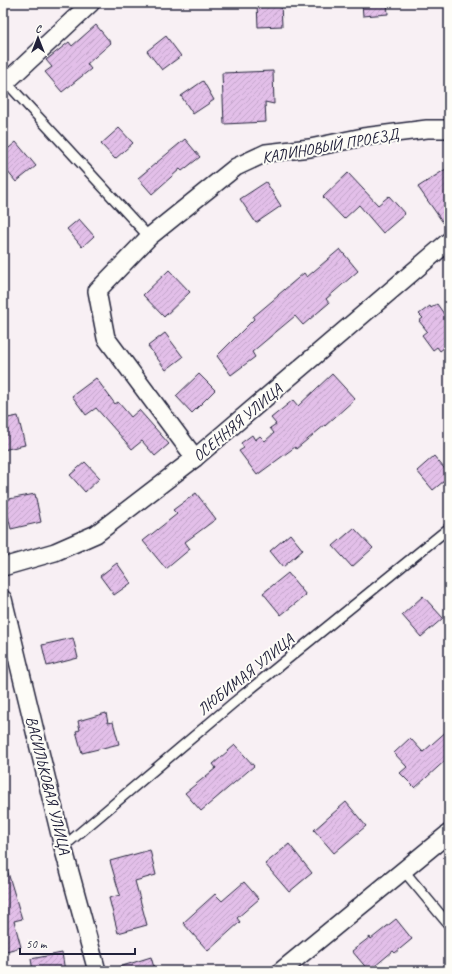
<svg xmlns="http://www.w3.org/2000/svg" width="452" height="974" font-family="Caveat,sans-serif">
  <style>
    .building { fill: url(#building-hatch); stroke: #22223b }
    .lines { fill: none; stroke-linecap: round; stroke-linejoin: round }
    .service-casing { stroke: #22223b; stroke-width: 12 }
    .minor-casing { stroke: #22223b; stroke-width: 20 }
    .service { stroke: #fdfcf7; stroke-width: 9 }
    .minor { stroke: #fdfcf7; stroke-width: 17 }
    .labels { text-anchor: middle; stroke-width: 4; stroke-linejoin: round; paint-order: stroke }
    .street-label { font-size: 16px; fill: #22223b; stroke: #fdfcf7 }
  </style>
  <defs>
    <pattern id="building-hatch" width="6" height="6" patternUnits="userSpaceOnUse"><rect width="6" height="6" fill="#e3bfe9"/><path d="M-1 1l2-2M0 6l6-6M5 7l2-2" fill="none" stroke="#c2a4c9"/></pattern>
  </defs>
  <rect width="100%" height="100%" fill="#f8f0f4"/>
  <filter id="ink" filterUnits="userSpaceOnUse"><feTurbulence type="fractalNoise" baseFrequency=".025" numOctaves="2"/><feDisplacementMap in="SourceGraphic" scale="8" xChannelSelector="R" yChannelSelector="G"/><feConvolveMatrix kernelMatrix="1 2 1 2 8 2 1 2 1" color-interpolation-filters="sRGB"/></filter>
  <g filter="url(#ink)">
    <g class="building">
      <path d="M 257,3 L 281,3 L 282,26 L 258,27 Z"/>
      <path d="M 362,3 L 387,3 L 388,14 L 363,16 Z"/>
      <path d="M 96,25 L 111,43 L 87,64 L 91,69 L 62,92 L 45,72 L 52,67 L 46,60 L 69,42 L 72,46 Z"/>
      <path d="M 166,36 L 181,56 L 162,70 L 147,51 Z"/>
      <path d="M 273,71 L 274,104 L 265,102 L 266,122 L 224,124 L 222,73 Z"/>
      <path d="M 203,81 L 214,100 L 193,114 L 181,96 Z"/>
      <path d="M 119,128 L 133,143 L 115,159 L 101,144 Z"/>
      <path d="M 185,139 L 200,157 L 182,171 L 180,169 L 152,194 L 138,178 Z"/>
      <path d="M 16,142 L 36,166 L 16,182 L 3,166 L 3,153 Z"/>
      <path d="M 449,167 L 449,231 L 418,187 Z"/>
      <path d="M 348,173 L 378,205 L 389,196 L 405,214 L 383,233 L 359,205 L 344,219 L 323,197 Z"/>
      <path d="M 266,182 L 281,206 L 256,223 L 240,199 Z"/>
      <path d="M 79,219 L 94,236 L 82,247 L 67,229 Z"/>
      <path d="M 340,249 L 358,271 L 326,299 L 329,303 L 303,325 L 295,316 L 252,352 L 255,357 L 231,375 L 217,356 L 254,319 L 253,317 L 278,296 L 278,295 L 304,273 L 307,277 Z"/>
      <path d="M 169,270 L 190,292 L 164,317 L 143,295 Z"/>
      <path d="M 437,304 L 449,321 L 449,344 L 440,351 L 437,347 L 433,350 L 422,335 L 427,331 L 419,321 L 423,318 L 419,314 L 430,306 L 431,308 Z"/>
      <path d="M 165,333 L 183,357 L 166,370 L 148,346 Z"/>
      <path d="M 199,374 L 215,390 L 192,413 L 176,396 Z"/>
      <path d="M 332,374 L 355,399 L 325,426 L 325,425 L 296,449 L 295,447 L 257,475 L 239,451 L 244,448 L 241,443 L 252,435 L 255,440 L 260,436 L 265,441 L 274,433 L 270,428 L 276,424 L 271,418 L 293,400 L 298,406 Z"/>
      <path d="M 96,378 L 115,404 L 118,402 L 131,417 L 139,410 L 169,444 L 155,456 L 142,441 L 132,449 L 96,408 L 86,415 L 72,396 Z"/>
      <path d="M 18,416 L 25,445 L 3,450 L 3,419 Z"/>
      <path d="M 434,456 L 449,474 L 449,477 L 433,490 L 417,471 Z"/>
      <path d="M 85,462 L 100,478 L 85,492 L 70,475 Z"/>
      <path d="M 196,493 L 216,519 L 185,542 L 190,549 L 166,569 L 143,541 L 177,514 L 173,510 Z"/>
      <path d="M 35,494 L 41,522 L 11,529 L 4,500 Z"/>
      <path d="M 354,528 L 373,548 L 352,567 L 333,546 Z"/>
      <path d="M 290,534 L 303,550 L 283,567 L 270,551 Z"/>
      <path d="M 117,563 L 131,583 L 114,595 L 100,576 Z"/>
      <path d="M 288,573 L 306,595 L 281,615 L 263,593 Z"/>
      <path d="M 423,596 L 443,618 L 421,637 L 402,615 Z"/>
      <path d="M 73,638 L 78,658 L 47,666 L 42,645 Z"/>
      <path d="M 106,713 L 108,723 L 113,722 L 119,744 L 82,753 L 76,731 L 80,730 L 78,721 Z"/>
      <path d="M 449,729 L 449,757 L 415,788 L 400,773 L 407,767 L 394,753 L 410,738 L 423,752 Z"/>
      <path d="M 235,745 L 254,766 L 201,811 L 185,793 L 216,768 L 213,764 Z"/>
      <path d="M 346,802 L 366,826 L 334,853 L 314,830 Z"/>
      <path d="M 289,844 L 312,873 L 289,892 L 265,864 Z"/>
      <path d="M 150,850 L 156,875 L 135,881 L 147,925 L 118,933 L 109,898 L 120,895 L 110,861 Z"/>
      <path d="M 3,866 L 6,866 L 22,919 L 14,921 L 21,947 L 3,952 Z"/>
      <path d="M 244,882 L 259,899 L 237,918 L 240,922 L 208,951 L 183,923 L 215,894 L 222,901 Z"/>
      <path d="M 396,919 L 412,939 L 395,953 L 393,951 L 369,971 L 352,951 L 370,937 L 371,939 Z"/>
      <path d="M 62,953 L 65,971 L 33,971 L 31,959 Z"/>
      <path d="M 151,957 L 155,971 L 116,971 L 116,968 Z"/>
    </g>
    <g class="lines">
      <defs>
        <g id="service">
          <path d="M 7,83 L 149,237"/>
          <path d="M 63,847 L 232,704 L 449,528"/>
          <path d="M 404,871 L 449,925"/>
        </g>
        <g id="minor">
          <path d="M 3,85 L 91,3"/>
          <path d="M 195,458 L 106,338 L 97,291 L 149,237 L 236,167 L 266,153 L 310,148 L 363,137 L 427,129 L 449,129"/>
          <path d="M 3,567 L 55,552 L 96,534 L 195,458 L 449,241"/>
          <path d="M 3,599 L 63,847 L 97,971"/>
          <path d="M 281,971 L 449,833"/>
        </g>
      </defs>
      <use href="#service" class="service-casing"/>
      <use href="#minor" class="minor-casing"/>
      <use href="#service" class="service"/>
      <use href="#minor" class="minor"/>
    </g>
  </g>
  <g class="labels">
    <g class="street-label">
      <text transform="translate(330 145) rotate(-10)" y="6">КАЛИНОВЫЙ ПРОЕЗД</text>
      <text transform="translate(237 422) rotate(-40)" y="6">ОСЕННЯЯ УЛИЦА</text>
      <text transform="translate(245 674) rotate(-39)" y="6">ЛЮБИМАЯ УЛИЦА</text>
      <text transform="translate(49 785) rotate(76)" y="6">ВАСИЛЬКОВАЯ УЛИЦА</text>
    </g>
  </g>
  <rect width="452" height="974" fill="none" stroke="#fdfcf7" stroke-width="16"/>
  <rect x="8" y="8" width="436" height="958" fill="none" stroke="#22223b" stroke-width="1.5" filter="url(#ink)"/>
  <g transform="translate(38 38)" stroke="#fdfcf7" stroke-width="3" paint-order="stroke">
  <path d="M0-3L7 15L0 10L-7 15Z" fill="#22223b"/>
  <text y="-6" font-size="11" font-weight="bold" text-anchor="middle" fill="#22223b">С</text>
  </g>
  <path d="M20 948v6h115v-6" fill="none" stroke="#22223b" stroke-width="2"/>
  <text x="26" y="948" font-size="12" fill="#22223b" stroke="#fdfcf7" stroke-width="3" paint-order="stroke">50 m</text>
</svg>
